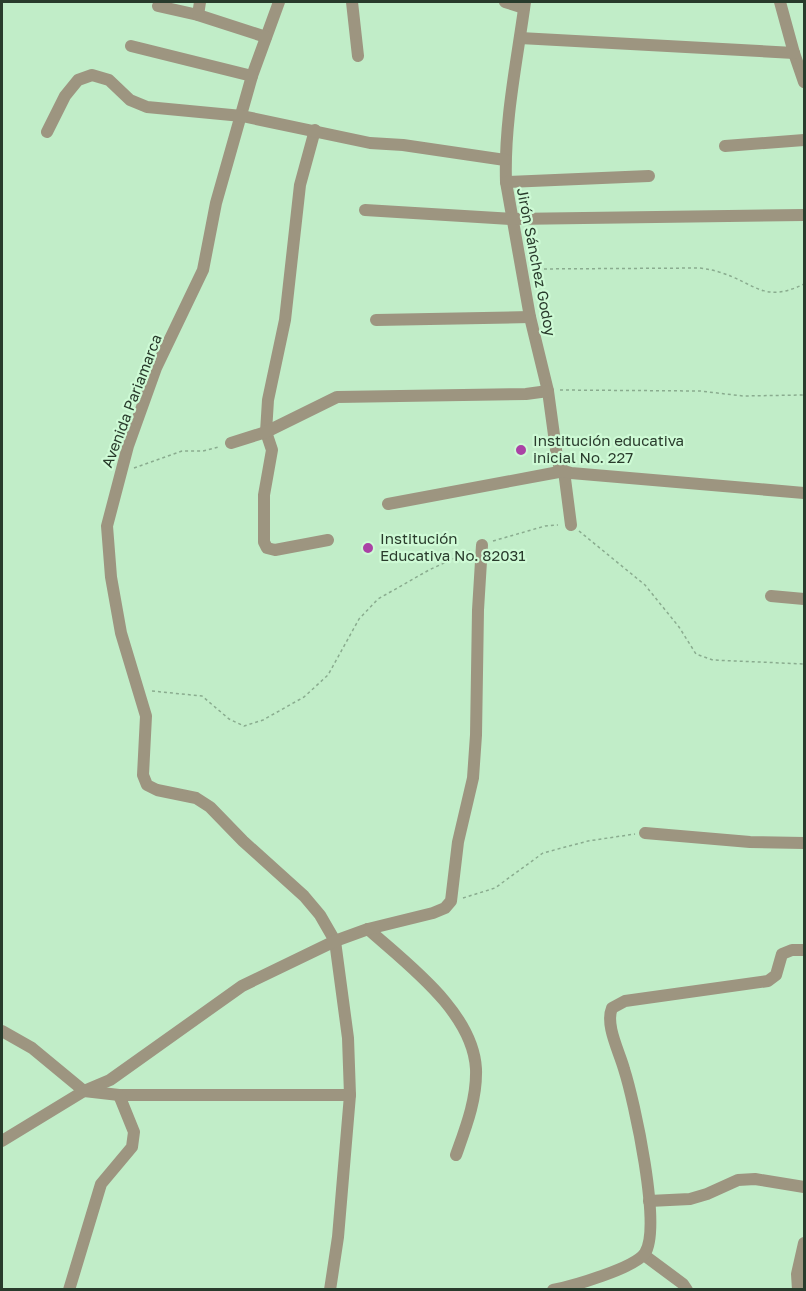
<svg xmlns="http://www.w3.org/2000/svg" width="806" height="1291" font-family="'Golos Text',sans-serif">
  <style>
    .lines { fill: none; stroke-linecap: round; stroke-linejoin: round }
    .path { stroke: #8aac8f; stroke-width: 1.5; stroke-dasharray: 3 3; stroke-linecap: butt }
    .minor { stroke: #9d9580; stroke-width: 12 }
    .poi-dot { fill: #aa42a5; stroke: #cefad5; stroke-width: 2 }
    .labels { text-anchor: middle; stroke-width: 4.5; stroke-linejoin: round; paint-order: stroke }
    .street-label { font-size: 15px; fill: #293b2c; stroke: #cefad5 }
    .poi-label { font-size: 15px; fill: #293b2c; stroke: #cefad5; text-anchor: start }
  </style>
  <rect width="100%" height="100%" fill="#c1edc8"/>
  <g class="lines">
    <g class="path">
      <path d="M 532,269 L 700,268 C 707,269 713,270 719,272 C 756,283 763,304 804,284"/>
      <path d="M 560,390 L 700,391 L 743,396 L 804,395"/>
      <path d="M 134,468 L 182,451 L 203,451 L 219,447"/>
      <path d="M 579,531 L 645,585 L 679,627 L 696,654 L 713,660 L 804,664"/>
      <path d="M 493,541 L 545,526 L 558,525"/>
      <path d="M 152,691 L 202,696 L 229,719 L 244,726 L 263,720 L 304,697 L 328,675 L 359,619 L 378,599 L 429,570 L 470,551"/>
      <path d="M 463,898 L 495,888 L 543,853 L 588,841 L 635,834"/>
    </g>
    <g class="minor">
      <path d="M 279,2 L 252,76 L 216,203 L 203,270 L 156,368 L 128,446 L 107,526 L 111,577 L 121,633 L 146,716 L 143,775 L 147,785 L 157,790 L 196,798 L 210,807 L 243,841 L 304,896 L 320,915 L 335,941 L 348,1038 L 350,1095 L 338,1237 L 330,1290"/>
      <path d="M 352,2 L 358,56"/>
      <path d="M 505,2 L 524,8"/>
      <path d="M 525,2 C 517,61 504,122 506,182 L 530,317 L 548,391 L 557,457 L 559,465 L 564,471 L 571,525"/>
      <path d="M 780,2 L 794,53 L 804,82"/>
      <path d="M 158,6 L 198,15 L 266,37"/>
      <path d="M 198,15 L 200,2"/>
      <path d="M 520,38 L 794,53"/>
      <path d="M 131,46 L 252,76"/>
      <path d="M 315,130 L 300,185 L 285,320 L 268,400 L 266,432 L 272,450 L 264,495 L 264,542 L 267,548 L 275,550 L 328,540"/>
      <path d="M 47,132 L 65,96 L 78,80 L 92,75 L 109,80 L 130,100 L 147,107 L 242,116 L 370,143 L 403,145 L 505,160"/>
      <path d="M 725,146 L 804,140"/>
      <path d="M 506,182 L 649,176"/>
      <path d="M 365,210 L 512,219 L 804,215"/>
      <path d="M 376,320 L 530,317"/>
      <path d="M 231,443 L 266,432 L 337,397 L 526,394 L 548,391"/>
      <path d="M 388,504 L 564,471 L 571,473 L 804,493"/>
      <path d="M 771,596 L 804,599"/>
      <path d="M 645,833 L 750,842 L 804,843"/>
      <path d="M 368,929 C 407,964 473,1012 476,1069 C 477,1099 466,1127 456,1155"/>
      <path d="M 2,1031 L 32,1048 L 84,1091 L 119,1095 L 350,1095"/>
      <path d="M 2,1141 L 84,1091 L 110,1080 L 242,986 L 335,941 L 368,929 L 433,913 L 445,908 L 451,901 L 458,842 L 473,778 L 476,735 L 478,610 L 482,545"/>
      <path d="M 649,1201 L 690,1199 L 707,1194 L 738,1180 L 755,1179 L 804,1187"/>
      <path d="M 644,1255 L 683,1284 L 687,1290"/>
      <path d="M 69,1290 L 101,1184 L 132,1147 L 134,1132 L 119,1095"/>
      <path d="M 553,1290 C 573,1286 635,1268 645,1253 C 662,1227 634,1100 624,1069 C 619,1051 605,1025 612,1008 L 625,1001 L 768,981 L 776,975 L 782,954 L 792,950 L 804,950"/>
      <path d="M 798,1290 L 797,1274 L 804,1243"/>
    </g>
  </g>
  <g class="poi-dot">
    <circle cx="521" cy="450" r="6"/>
    <circle cx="368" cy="548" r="6"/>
  </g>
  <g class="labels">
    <g class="street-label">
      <text transform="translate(536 262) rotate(79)" y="5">Jirón Sánchez Godoy</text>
      <text transform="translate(132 401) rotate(-69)" y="5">Avenida Pariamarca</text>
    </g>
    <g class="poi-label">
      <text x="533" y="446">Institución educativa<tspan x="533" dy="17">inicial No. 227</tspan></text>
      <text x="380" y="544">Institución<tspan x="380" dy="17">Educativa No. 82031</tspan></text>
    </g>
  </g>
  <rect width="806" height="1291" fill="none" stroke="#293b2c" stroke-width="6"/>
</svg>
